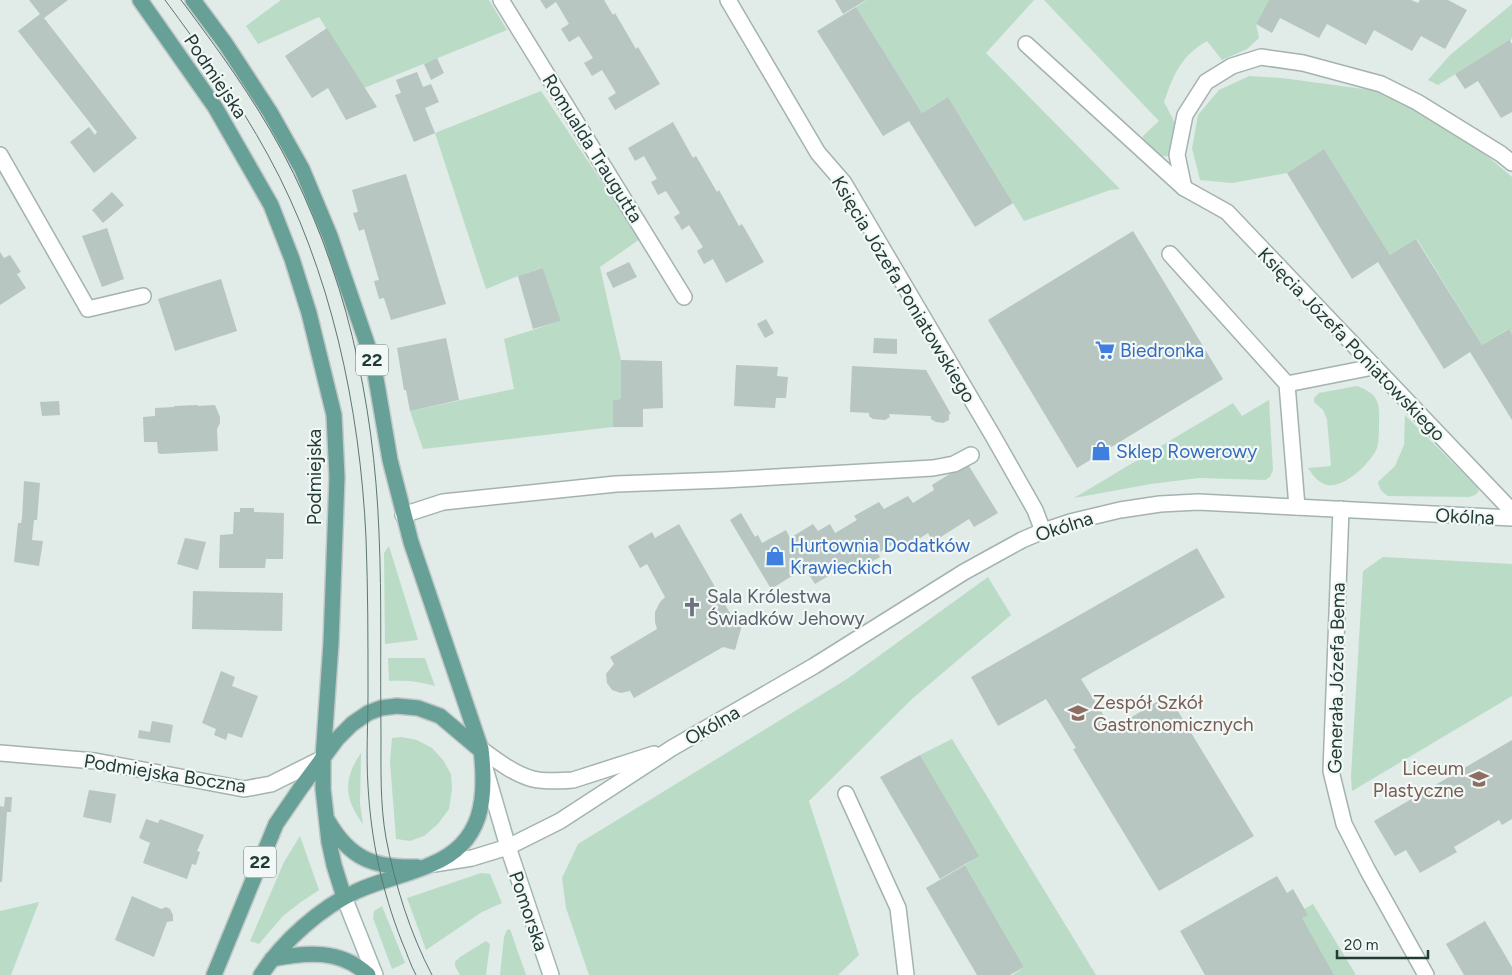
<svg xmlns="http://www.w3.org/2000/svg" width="1512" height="975" font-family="Figtree,sans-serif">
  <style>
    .green { fill: #badcc7 }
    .building { fill: #b7c6c1 }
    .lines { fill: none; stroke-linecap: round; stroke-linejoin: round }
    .lane-casing { stroke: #a4b3af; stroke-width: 18 }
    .street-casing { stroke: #a4b3af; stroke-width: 18 }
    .secondary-casing { stroke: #a0b7b1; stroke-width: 18 }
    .primary-casing { stroke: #c1c8c7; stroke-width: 18 }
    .lane { stroke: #fff; stroke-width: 15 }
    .street { stroke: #fff; stroke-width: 15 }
    .secondary { stroke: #fff; stroke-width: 15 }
    .primary { stroke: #67a096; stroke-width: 15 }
    .tram { stroke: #5c7772; stroke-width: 1 }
    .labels { text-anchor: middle; stroke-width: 4.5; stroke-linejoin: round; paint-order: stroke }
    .shield { fill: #f2f8f5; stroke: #607470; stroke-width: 1 }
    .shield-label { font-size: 18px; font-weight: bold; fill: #223b37 }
    .street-label { font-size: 19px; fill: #223b37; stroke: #f2f8f5 }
    .shop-label { font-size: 19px; fill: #366cbe; stroke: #f2f8f5; text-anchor: start }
    .worship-label { font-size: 19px; fill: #5b616d; stroke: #f2f8f5; text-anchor: start }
    .education-label { font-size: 19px; fill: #785e54; stroke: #f2f8f5; text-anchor: start }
  </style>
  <rect width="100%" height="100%" fill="#e1ebe8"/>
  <g class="green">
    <path d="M 281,0 L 489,0 L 507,30 L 364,88 L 319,17 L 258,44 L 246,26 Z"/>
    <path d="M 867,0 L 1034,0 L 986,53 L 1120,189 L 1110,190 L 1024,221 L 948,97 L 922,113 L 856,7 Z"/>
    <path d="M 1044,0 L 1269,0 L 1256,24 L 1259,38 L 1247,49 L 1222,60 L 1207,41 C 1180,57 1174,74 1164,102 L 1175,123 L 1173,155 C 1159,160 1152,150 1143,141 L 1143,136 L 1159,121 Z"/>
    <path d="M 1512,4 L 1512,38 L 1438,85 L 1428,80 L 1450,55 Z"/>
    <path d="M 1249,76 L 1282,78 L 1386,92 L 1421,108 L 1491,159 L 1512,177 L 1512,335 L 1508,329 L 1482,345 L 1417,239 L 1390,255 L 1324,149 L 1287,173 L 1232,183 L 1200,180 L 1192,148 L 1198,115 L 1219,90 Z"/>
    <path d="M 541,91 L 640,239 L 600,267 L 621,360 L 621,399 L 613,400 L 613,427 L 423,449 L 410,411 L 514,389 L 504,339 L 561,321 L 543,268 L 518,276 L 486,289 L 435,133 Z"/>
    <path d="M 1357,386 C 1379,394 1380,403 1379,425 C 1379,432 1379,441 1377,448 C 1371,463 1341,492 1324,484 C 1317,481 1312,474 1308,468 L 1331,466 L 1327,419 L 1323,410 L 1314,402 L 1314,398 L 1319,393 Z"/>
    <path d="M 1269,400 L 1273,470 L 1270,477 L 1265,480 L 1199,478 L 1151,484 L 1074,498 L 1233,403 L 1242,416 Z"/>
    <path d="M 1405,415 L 1477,487 L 1479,491 L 1475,495 L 1469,497 L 1388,496 C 1383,493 1379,489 1378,482 L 1395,466 L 1404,445 Z"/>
    <path d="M 389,546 L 418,640 L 385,644 L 384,553 Z"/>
    <path d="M 1383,557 L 1512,564 L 1512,696 L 1352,791 L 1351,776 L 1363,571 Z"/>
    <path d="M 988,577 L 1011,615 L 912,699 L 809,801 L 859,955 L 838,975 L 589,975 L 566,908 L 562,878 L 578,844 L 847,679 Z"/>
    <path d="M 388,658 L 425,658 L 435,686 C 419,681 405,680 389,681 Z"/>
    <path d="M 402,737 L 417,740 L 432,748 L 443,760 L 451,774 L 452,789 L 449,809 L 438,824 L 424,836 L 410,841 L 396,839 L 390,762 L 392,738 Z"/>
    <path d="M 952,739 L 1096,975 L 1013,975 L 1024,967 L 965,865 L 978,856 L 920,755 Z"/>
    <path d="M 361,753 L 360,804 L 363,824 C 344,798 343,779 361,753 Z"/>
    <path d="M 300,836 L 319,890 L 301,902 L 283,916 L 259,944 L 250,941 L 284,862 Z"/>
    <path d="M 481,873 L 490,874 L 502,903 L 482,912 L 426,950 L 407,898 Z"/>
    <path d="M 39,902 L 11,975 L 0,975 L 0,911 Z"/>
    <path d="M 1313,904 L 1356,975 L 1257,975 L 1239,945 Z"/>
    <path d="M 382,906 L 405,963 L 392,969 L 373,918 L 374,911 Z"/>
    <path d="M 510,929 L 526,975 L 500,975 L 504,937 L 507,930 Z"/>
    <path d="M 486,941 L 490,944 L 486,975 L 460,975 L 455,966 L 455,962 L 460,957 Z"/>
  </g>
  <g class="building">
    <path d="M 29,0 L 68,0 L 44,18 L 137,138 L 94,173 L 70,142 L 89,127 L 95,135 L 97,132 L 18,31 L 40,14 Z"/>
    <path d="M 540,0 L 604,0 L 613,15 L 615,13 L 636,49 L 638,47 L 660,84 L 615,110 L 608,98 L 616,93 L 602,70 L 592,76 L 584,63 L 593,58 L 579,36 L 569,42 L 561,29 L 569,24 L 556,2 L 546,9 Z"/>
    <path d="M 835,0 L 866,0 L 843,14 Z"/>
    <path d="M 1269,0 L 1411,0 L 1418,3 L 1420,0 L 1448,0 L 1467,10 L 1445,49 L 1421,36 L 1412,51 L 1374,30 L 1366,45 L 1327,24 L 1319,38 L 1280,18 L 1272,33 L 1256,24 Z"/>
    <path d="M 856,7 L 922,113 L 948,97 L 1013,203 L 975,227 L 909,121 L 883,136 L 817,31 Z"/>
    <path d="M 327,28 L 377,107 L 346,120 L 328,88 L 312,98 L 285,56 Z"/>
    <path d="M 1512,38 L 1510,41 L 1512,44 L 1512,112 L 1501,118 L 1478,81 L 1465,89 L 1455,74 Z"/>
    <path d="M 437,58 L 444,73 L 431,80 L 424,64 Z"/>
    <path d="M 417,72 L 423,87 L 431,84 L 439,102 L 425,108 L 435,133 L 414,142 L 395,95 L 401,93 L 396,80 Z"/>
    <path d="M 673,122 L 693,158 L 696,156 L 717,192 L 719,190 L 739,226 L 742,224 L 764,262 L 726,283 L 713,259 L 704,264 L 697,251 L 703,247 L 689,225 L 682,230 L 674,217 L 680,213 L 666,191 L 658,195 L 651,182 L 657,179 L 644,156 L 635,161 L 628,148 Z"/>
    <path d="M 1324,149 L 1390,255 L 1416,239 L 1482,345 L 1509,329 L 1512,335 L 1512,420 L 1470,352 L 1444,369 L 1378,262 L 1352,279 L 1287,173 Z"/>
    <path d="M 406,174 L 446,304 L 391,320 L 384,298 L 379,299 L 374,281 L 379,280 L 364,229 L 359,231 L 353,213 L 358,212 L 352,190 Z"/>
    <path d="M 112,192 L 124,205 L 103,223 L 92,210 Z"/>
    <path d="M 107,228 L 124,279 L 102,287 L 82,236 Z"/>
    <path d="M 1133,231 L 1223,379 L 1077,468 L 988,320 Z"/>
    <path d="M 0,252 L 4,258 L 10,255 L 21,272 L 17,274 L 26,288 L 0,305 Z"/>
    <path d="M 629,262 L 637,277 L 613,288 L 606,273 Z"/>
    <path d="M 543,268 L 561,321 L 533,329 L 518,276 Z"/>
    <path d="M 221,279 L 237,331 L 175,351 L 158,299 Z"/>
    <path d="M 766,319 L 774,333 L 765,338 L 757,324 Z"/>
    <path d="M 446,338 L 459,400 L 410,411 L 406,390 L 404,390 L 397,348 Z"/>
    <path d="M 874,338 L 897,339 L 897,354 L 873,353 Z"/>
    <path d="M 621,360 L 662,361 L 663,408 L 643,409 L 643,427 L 613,427 L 613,400 L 621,399 Z"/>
    <path d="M 736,365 L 778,367 L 777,376 L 788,377 L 786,398 L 776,398 L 775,408 L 734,406 Z"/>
    <path d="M 852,366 L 926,370 L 951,414 L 949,414 L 949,420 L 943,423 L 936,422 L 931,419 L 931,416 L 889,414 L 890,417 L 885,420 L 873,419 L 869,416 L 869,413 L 850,412 Z"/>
    <path d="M 59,401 L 60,415 L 42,416 L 40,402 Z"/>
    <path d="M 198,405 L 198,406 L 215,405 L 220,417 L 220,423 L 217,429 L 218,451 L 161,454 L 158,453 L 157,442 L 144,442 L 143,417 L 155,416 L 155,408 L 174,407 L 174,406 Z"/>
    <path d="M 967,463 L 998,513 L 974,527 L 969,519 L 933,542 L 928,533 L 905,548 L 900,540 L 878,553 L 880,557 L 855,571 L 850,563 L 815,584 L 805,568 L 771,589 L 730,520 L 741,513 L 755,537 L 758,535 L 762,543 L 786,530 L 790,538 L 813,524 L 818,531 L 830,524 L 835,533 L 857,520 L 854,516 L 879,502 L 884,509 L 908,496 L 913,503 L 934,490 L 932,485 Z"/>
    <path d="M 24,481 L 40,483 L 37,520 L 34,520 L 32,540 L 43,541 L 39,566 L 14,562 L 18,523 L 21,523 L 22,518 Z"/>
    <path d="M 240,508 L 254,508 L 254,512 L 284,513 L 283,559 L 266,559 L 265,568 L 219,568 L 220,535 L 233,534 L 234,512 L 240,512 Z"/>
    <path d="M 679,524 L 731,615 L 744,618 L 735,650 L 723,647 L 634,698 L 630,691 L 621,693 L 612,690 L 607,683 L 606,674 L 614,664 L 610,657 L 657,629 L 655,622 L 655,612 L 660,602 L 665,597 L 647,564 L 640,568 L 628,546 L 652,532 L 655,538 Z"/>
    <path d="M 185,538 L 206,542 L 198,570 L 177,564 Z"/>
    <path d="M 1197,548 L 1225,597 L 1081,679 L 1112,729 L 1168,695 L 1254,836 L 1159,891 L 1073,749 L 1076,748 L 1046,699 L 998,726 L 971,677 Z"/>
    <path d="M 193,591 L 283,593 L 282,631 L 192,629 Z"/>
    <path d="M 221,671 L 235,677 L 232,686 L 258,696 L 242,738 L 228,733 L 226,740 L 214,735 L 216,729 L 202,723 Z"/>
    <path d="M 152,721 L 173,725 L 170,743 L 138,738 L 139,730 L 150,732 Z"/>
    <path d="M 1512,740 L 1512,819 L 1502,825 L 1499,820 L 1454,847 L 1457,852 L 1420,873 L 1406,850 L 1395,856 L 1374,821 Z"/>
    <path d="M 920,755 L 979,856 L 940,879 L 880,777 Z"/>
    <path d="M 89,790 L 116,794 L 111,823 L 83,817 Z"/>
    <path d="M 5,797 L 12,797 L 11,812 L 7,812 L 2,882 L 0,882 L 0,806 L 4,807 Z"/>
    <path d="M 146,819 L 158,823 L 160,819 L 204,835 L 197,851 L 200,852 L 196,865 L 192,864 L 187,879 L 143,863 L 150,843 L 139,838 Z"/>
    <path d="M 965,865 L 1024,967 L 1010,975 L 977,975 L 926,888 Z"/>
    <path d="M 1277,876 L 1287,893 L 1293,889 L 1308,915 L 1302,918 L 1334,975 L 1205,975 L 1180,931 Z"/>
    <path d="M 132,896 L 161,909 L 166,907 L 170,909 L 173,915 L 173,921 L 167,922 L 154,957 L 115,940 Z"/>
    <path d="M 1485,921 L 1512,967 L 1512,975 L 1464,975 L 1446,944 Z"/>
  </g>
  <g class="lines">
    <defs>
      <g id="lane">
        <path d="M 501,0 L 684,297"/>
        <path d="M 728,0 L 818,153 L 844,183 L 993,436 L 1035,510 L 1043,531"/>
        <path d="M 0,155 L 88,309 L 143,296"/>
        <path d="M 1170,254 L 1287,384 L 1297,507"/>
        <path d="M 1287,384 L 1373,367"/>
      </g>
      <g id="street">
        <path d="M 1026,44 L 1184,188 L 1227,212 L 1512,511"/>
        <path d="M 1184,188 L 1177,155 L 1185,115 L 1206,82 L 1232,66 L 1261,57 L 1303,63 L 1381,84 L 1417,102 L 1501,154 L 1512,163"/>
        <path d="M 1341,509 L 1331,771 L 1344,824 L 1368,871 L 1426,975"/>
        <path d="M 403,515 L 443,502 L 616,484 L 723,480 L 933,468 L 954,464 L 971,455"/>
        <path d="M 481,749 C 496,760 514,774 533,779 C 546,782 560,781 573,780 L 654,754"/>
        <path d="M 0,753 L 95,761 L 244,789 L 271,784 L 323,758"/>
        <path d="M 846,794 L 898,908 L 906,975"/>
        <path d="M 434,864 L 472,858 L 508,847 L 560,821 L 672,748 L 814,666 L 964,572 L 1022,540 L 1043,531 L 1070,522 L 1120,510 L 1160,504 L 1198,502 L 1512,518"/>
      </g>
      <g id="secondary">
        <path d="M 485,768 L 508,847 L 551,975"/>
        <path d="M 344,897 L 375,975"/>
      </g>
      <g id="primary">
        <path d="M 140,0 L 215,107 L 271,205 L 292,259 L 309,313 L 334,415 L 337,477 L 331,643 L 323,758 L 323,789 L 329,842 L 334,865 L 344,897"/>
        <path d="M 193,0 L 225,43 L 270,112 L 302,169 L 330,236 L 373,361 L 390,460 L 411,542 L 481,749 C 487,799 483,843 432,864 C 408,875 381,880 357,891 C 321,907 282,942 261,975"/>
        <path d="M 328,821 C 350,859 374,868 417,867"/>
        <path d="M 272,959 C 306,952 341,949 368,975"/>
        <path d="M 214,975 L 276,824 L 300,789 L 337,739 L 352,724 L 368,713 L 381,708 L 397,706 L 418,708 L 440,716 L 479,749"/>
      </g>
    </defs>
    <use href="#lane" class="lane-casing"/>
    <use href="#street" class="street-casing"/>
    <use href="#secondary" class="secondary-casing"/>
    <use href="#primary" class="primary-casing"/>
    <use href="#lane" class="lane"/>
    <use href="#street" class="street"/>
    <use href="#secondary" class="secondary"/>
    <use href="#primary" class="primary"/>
    <g class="tram">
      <path d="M 165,0 C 202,50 238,100 268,155 C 331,270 360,408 366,538 C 368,589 368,641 368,693 C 368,724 366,755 368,786 C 371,840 382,891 402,942 C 407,953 410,964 416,975"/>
      <path d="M 181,0 C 217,48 253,97 282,151 C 345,269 374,400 379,533 C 382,600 380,668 381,735 C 381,769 380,804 386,838 C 395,885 410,933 432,975"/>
    </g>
  </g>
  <defs>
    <symbol id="supermarket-bare" viewBox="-9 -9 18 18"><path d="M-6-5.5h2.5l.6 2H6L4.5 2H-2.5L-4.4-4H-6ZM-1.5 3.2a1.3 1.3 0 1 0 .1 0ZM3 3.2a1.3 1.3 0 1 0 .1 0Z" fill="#3f7fe0" stroke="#f2f8f5" stroke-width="2.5" paint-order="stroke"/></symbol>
    <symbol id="shop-bare" viewBox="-9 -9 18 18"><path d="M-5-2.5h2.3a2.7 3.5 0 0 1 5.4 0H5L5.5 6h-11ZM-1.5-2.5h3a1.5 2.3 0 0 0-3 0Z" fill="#3f7fe0" stroke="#f2f8f5" stroke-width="2.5" paint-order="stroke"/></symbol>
    <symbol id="church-bare" viewBox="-9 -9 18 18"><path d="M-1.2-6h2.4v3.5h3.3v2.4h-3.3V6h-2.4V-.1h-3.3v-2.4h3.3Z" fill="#6b7280" stroke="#f2f8f5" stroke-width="2.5" paint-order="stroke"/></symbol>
    <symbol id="school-bare" viewBox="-9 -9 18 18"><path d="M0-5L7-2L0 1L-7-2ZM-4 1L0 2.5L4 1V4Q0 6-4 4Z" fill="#8d6e63" stroke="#f2f8f5" stroke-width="2.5" paint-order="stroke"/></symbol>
  </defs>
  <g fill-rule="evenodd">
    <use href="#supermarket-bare" x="1091" y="336" width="28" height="28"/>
    <use href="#shop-bare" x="1087" y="437" width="28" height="28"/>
    <use href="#shop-bare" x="761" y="542" width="28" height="28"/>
    <use href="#church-bare" x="678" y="593" width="28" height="28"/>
    <use href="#school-bare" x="1064" y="699" width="28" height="28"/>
    <use href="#school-bare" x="1465" y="765" width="28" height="28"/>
  </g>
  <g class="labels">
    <g class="shield">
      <rect x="356" y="344.5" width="32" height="31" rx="4"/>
      <rect x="244" y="846.5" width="32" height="31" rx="4"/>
    </g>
    <g class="shield-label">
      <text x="372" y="366">22</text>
      <text x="260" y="868">22</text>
    </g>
    <g class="street-label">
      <text transform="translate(216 76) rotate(56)" y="7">Podmiejska</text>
      <text transform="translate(593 148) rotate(58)" y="7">Romualda Traugutta</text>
      <text transform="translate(904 289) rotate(59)" y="7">Księcia Józefa Poniatowskiego</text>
      <text transform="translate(1352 344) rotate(46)" y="7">Księcia Józefa Poniatowskiego</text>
      <text transform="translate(314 477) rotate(-90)" y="7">Podmiejska</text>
      <text transform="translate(1465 516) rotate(3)" y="7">Okólna</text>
      <text transform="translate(1064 526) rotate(-18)" y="7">Okólna</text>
      <text transform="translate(1336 678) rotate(-89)" y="7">Generała Józefa Bema</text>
      <text transform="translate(712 725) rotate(-30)" y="7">Okólna</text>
      <text transform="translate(165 773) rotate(9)" y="7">Podmiejska Boczna</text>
      <text transform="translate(529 911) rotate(71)" y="7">Pomorska</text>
    </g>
    <g class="shop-label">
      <text x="1120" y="357">Biedronka</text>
      <text x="1116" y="458">Sklep Rowerowy</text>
      <text x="790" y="552">Hurtownia Dodatków<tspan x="790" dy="22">Krawieckich</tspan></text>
    </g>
    <g class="worship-label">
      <text x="707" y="603">Sala Królestwa<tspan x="707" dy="22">Świadków Jehowy</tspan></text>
    </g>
    <g class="education-label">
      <text x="1093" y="709">Zespół Szkół<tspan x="1093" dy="22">Gastronomicznych</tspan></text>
      <text x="1464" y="775" text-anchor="end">Liceum<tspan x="1464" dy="22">Plastyczne</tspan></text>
    </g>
  </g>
  <path d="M1337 950v8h91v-8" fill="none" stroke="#223b37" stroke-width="2.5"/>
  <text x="1344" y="950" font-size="15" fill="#223b37" stroke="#f2f8f5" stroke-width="4" paint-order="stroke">20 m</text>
</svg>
